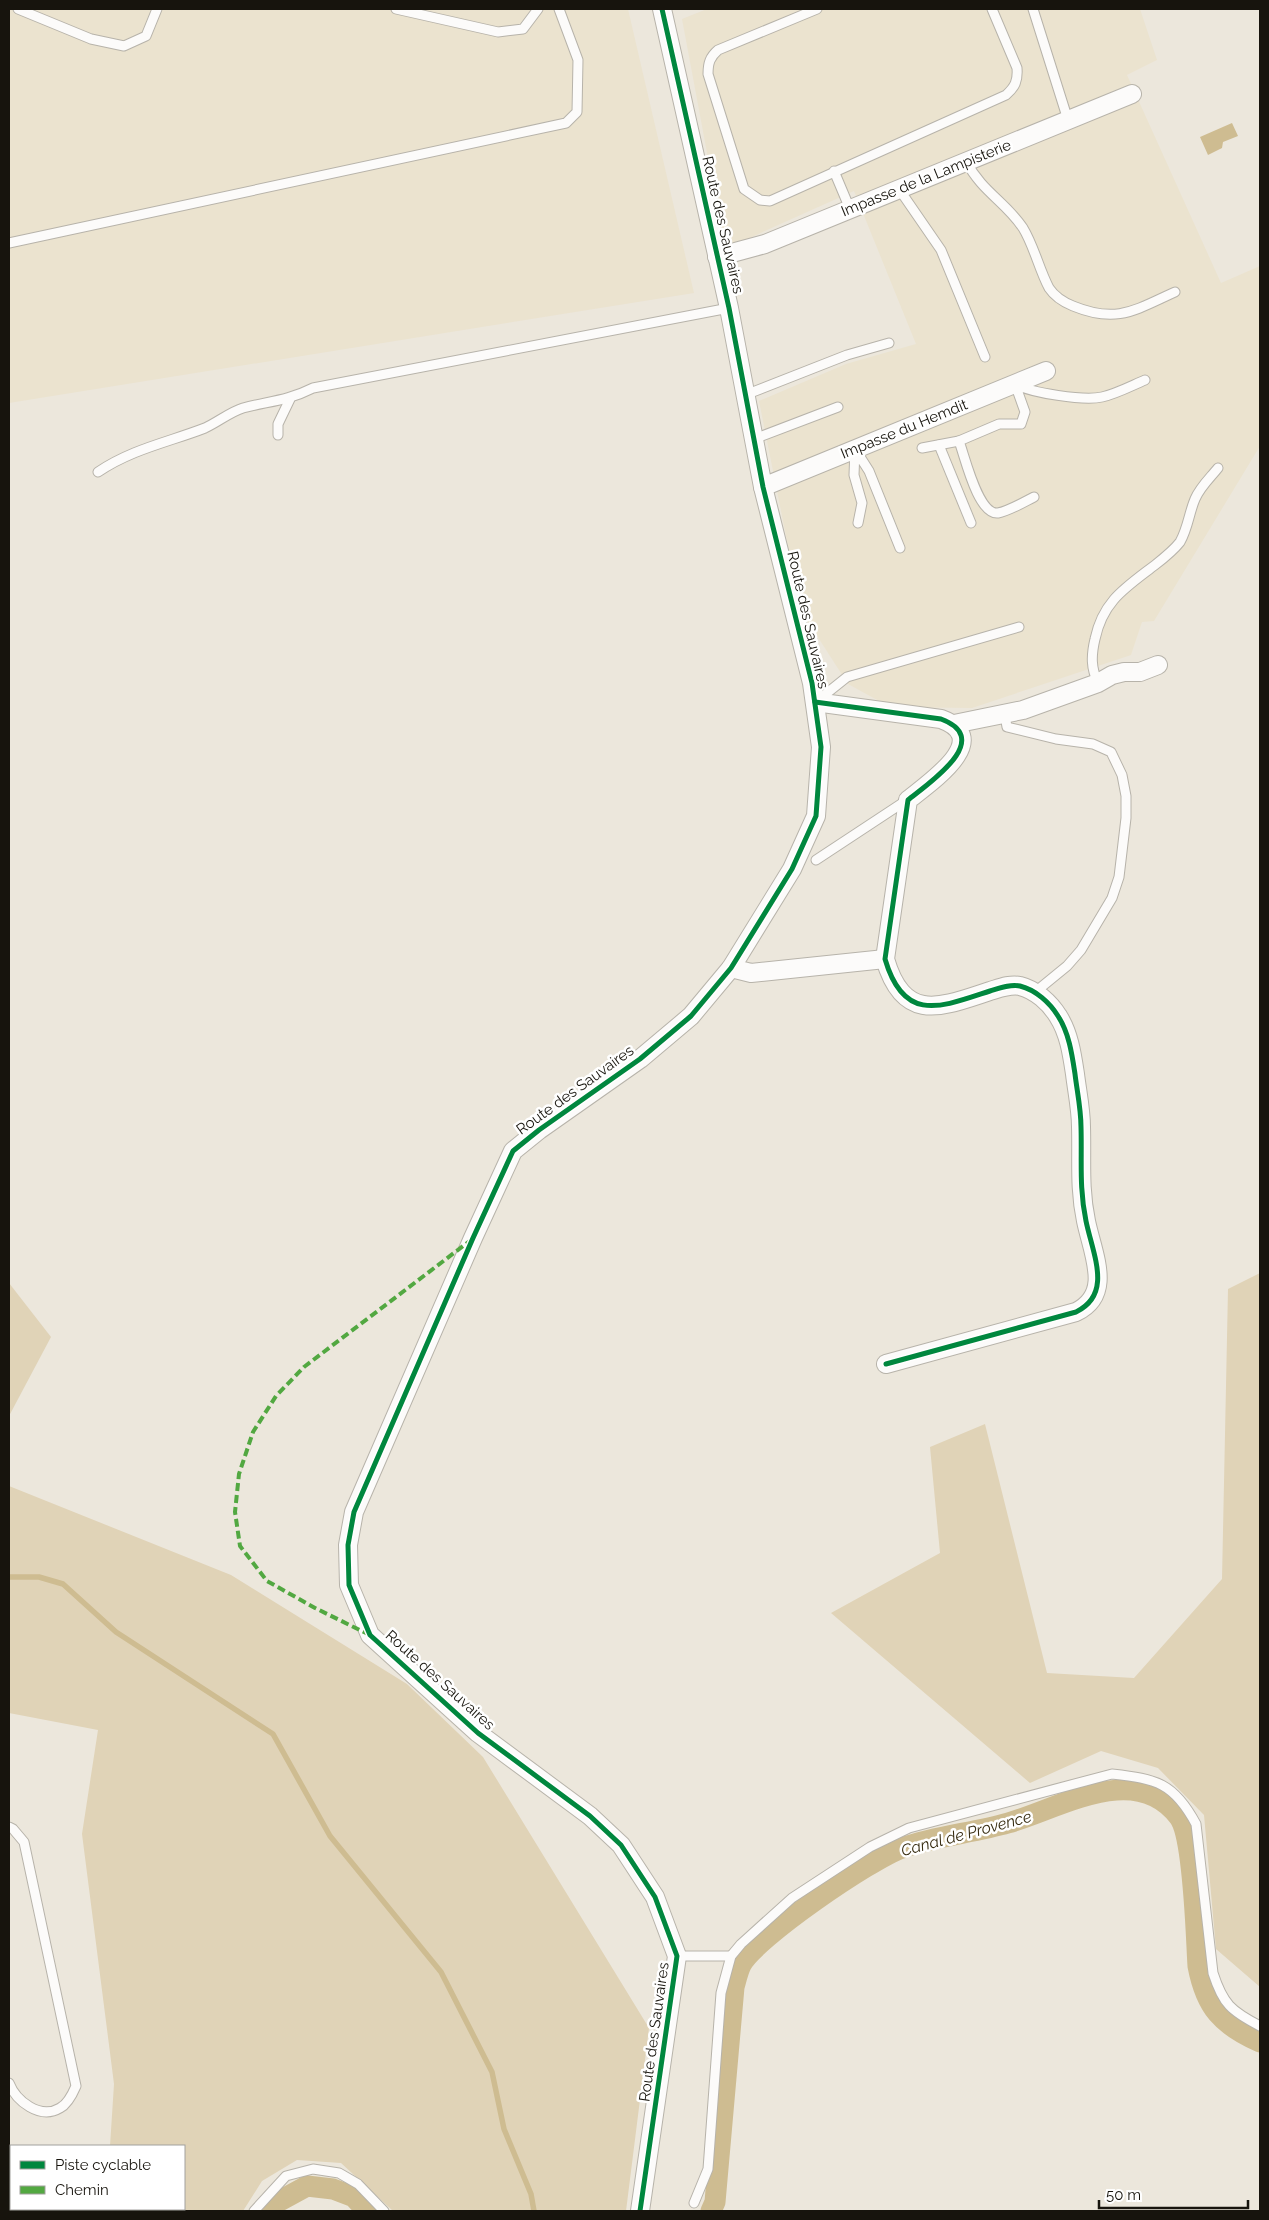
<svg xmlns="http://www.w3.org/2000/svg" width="1269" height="2220" font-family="Raleway,sans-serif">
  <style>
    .built { fill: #ebe3cf }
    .green { fill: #e0d3b7 }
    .water { fill: #cebc91 }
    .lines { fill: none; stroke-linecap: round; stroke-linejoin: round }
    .stream { stroke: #cebc91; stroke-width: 5.5 }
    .canal { stroke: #cebc91; stroke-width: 21 }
    .service-casing { stroke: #b7b3aa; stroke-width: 11 }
    .minor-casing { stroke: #b7b3aa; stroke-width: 20 }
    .service { stroke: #fcfbfa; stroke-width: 9 }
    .minor { stroke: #fcfbfa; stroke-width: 18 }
    .quiet { stroke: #52a841; stroke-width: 4; stroke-dasharray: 8 4; stroke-linecap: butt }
    .cycleway-casing { stroke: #fff; stroke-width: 8 }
    .cycleway { stroke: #00873e; stroke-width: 5 }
    .labels { text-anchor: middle; stroke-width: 5; stroke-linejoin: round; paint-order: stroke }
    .street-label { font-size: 15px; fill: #17140d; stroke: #fff }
    .water-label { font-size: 16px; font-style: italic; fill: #372c11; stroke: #fff }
  </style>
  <rect width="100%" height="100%" fill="#ece7dc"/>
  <g class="built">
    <path d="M 9,9 L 628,9 L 694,293 L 9,403 Z"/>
    <path d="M 707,9 L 1140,9 L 1157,60 L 1127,75 L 1221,283 L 1260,266 L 1260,446 L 1154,621 L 1142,622 L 1131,655 L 972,708 L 890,707 L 848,684 L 801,611 L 759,401 L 846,364 L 916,344 L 854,191 L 725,249 L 682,19 Z"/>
  </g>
  <g class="green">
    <path d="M 1260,1273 L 1260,1987 L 1216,1949 L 1204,1815 L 1158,1768 L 1101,1751 L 1030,1783 L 831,1613 L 940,1553 L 930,1447 L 985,1424 L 1047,1673 L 1134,1678 L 1222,1579 L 1228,1289 Z"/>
    <path d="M 9,1283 L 51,1337 L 9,1416 Z"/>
    <path d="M 9,1486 L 231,1575 L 407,1684 L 483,1757 L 649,2028 L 626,2211 L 393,2211 L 341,2163 L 297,2160 L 262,2181 L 243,2211 L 106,2211 L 106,2209 L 184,2209 L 184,2146 L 110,2146 L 114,2084 L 82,1834 L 98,1730 L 9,1713 Z"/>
  </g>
  <path class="water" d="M 1232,123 L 1238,136 L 1223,142 L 1222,148 L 1208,155 L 1200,137 Z"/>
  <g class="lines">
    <path class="stream" d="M 9,1577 L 39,1577 L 63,1584 L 116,1632 L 273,1734 L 330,1836 L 441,1972 L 492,2072 L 504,2129 L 531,2194 L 534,2211"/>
    <g class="canal">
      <path d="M 270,2211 L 274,2204 L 307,2186 L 333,2189 L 354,2197 L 367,2211"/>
      <path d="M 711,2211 L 715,2202 L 734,1987 C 736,1980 738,1971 741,1965 C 755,1938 871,1859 902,1848 C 936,1836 973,1833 1008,1823 C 1061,1808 1136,1760 1179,1817 C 1194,1837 1196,1936 1198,1966 C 1206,2008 1222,2025 1260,2042"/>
    </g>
    <defs>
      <g id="service">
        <path d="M 18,9 L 91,39 L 124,46 L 146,36 L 157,9"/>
        <path d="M 396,9 L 498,32 L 523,29 L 538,9"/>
        <path d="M 817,9 L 718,50 C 710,57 708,63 708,74 L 744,189 L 760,200 L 770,201 L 1006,95 C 1015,87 1018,81 1017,68 L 992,9"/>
        <path d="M 1033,9 L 1068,120"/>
        <path d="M 966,161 C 982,192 1006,202 1023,228 C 1034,246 1039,269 1049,288 C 1055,297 1063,302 1073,306 C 1117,324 1135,310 1175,292"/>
        <path d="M 834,171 L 850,209"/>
        <path d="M 899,189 L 941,250 L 985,357"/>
        <path d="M 9,243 L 566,123 L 577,112 L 578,60 L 559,9"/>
        <path d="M 745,395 L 847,355 L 889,343"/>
        <path d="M 278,435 L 278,424 L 290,399"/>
        <path d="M 754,439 L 838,407"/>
        <path d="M 939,445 L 971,523"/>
        <path d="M 922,448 L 959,441"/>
        <path d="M 98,472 C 132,449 169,442 205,428 C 218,422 230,412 243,408 C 270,401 287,401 313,388 L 729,308"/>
        <path d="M 1034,497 C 1024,502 1009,511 998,513 C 978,515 965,457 959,441 L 999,424 L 1021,424 L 1025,412 L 1015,384 C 1031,393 1084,401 1102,397 C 1116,394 1131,386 1145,380"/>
        <path d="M 858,523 L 862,503 L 854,475 L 855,449 L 869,471 L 900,548"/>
        <path d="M 1098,683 C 1091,668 1091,656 1095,639 C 1103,601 1125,588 1155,565 C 1164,558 1173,551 1180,542 C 1188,528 1189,513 1195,499 C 1200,487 1210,478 1218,468"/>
        <path d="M 817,701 L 847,677 L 1019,627"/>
        <path d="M 1005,715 L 1007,727 L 1056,739 L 1093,744 L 1111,752 L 1122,775 L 1126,796 L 1126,818 L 1119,877 L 1112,898 L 1081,950 L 1067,966 L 1034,993"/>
        <path d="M 816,860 L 907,800"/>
        <path d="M 9,1827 L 13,1829 L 24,1842 L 76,2086 C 73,2093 68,2104 60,2108 C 40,2120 16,2101 9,2083"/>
        <path d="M 677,1956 L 731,1956"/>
        <path d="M 694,2203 L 708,2169 L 721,1993 L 731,1956 L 741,1944 L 792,1898 L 870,1847 L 909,1828 L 1112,1774 C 1157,1779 1174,1783 1196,1824 L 1213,1973 C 1223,2004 1231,2011 1260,2026"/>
        <path d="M 9,2210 L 13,2211"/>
        <path d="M 254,2211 L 286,2176 L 313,2169 L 339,2173 L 358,2184 L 384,2211"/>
      </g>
      <g id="minor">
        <path d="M 717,257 L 765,244 L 1132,94"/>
        <path d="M 763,487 L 1046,371"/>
        <path d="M 815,702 L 941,719 C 995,739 929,783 908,800 L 885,959 C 904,1024 941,1007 990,991 C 1000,988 1010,984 1020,986 C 1036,990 1050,1003 1058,1016 C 1069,1033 1072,1054 1075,1074 C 1077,1091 1081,1109 1081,1127 C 1082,1160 1079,1188 1086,1221 C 1093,1255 1113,1294 1076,1312 L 886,1364"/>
        <path d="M 954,724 L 1023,710 L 1098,683 L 1112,675 L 1124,672 L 1140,672 L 1158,665"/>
        <path d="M 731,968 L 751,973 L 885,959"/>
        <path d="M 640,2211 L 677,1956 L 655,1897 L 621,1845 L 590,1816 L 478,1733 L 370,1635 L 349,1585 L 348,1545 L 354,1512 L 473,1238 L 513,1151 L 539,1130 L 640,1059 L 691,1016 L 731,968 L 792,869 L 816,816 L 821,747 L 812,683 L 763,487 L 729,308 L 662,9"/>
      </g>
    </defs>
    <use href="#service" class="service-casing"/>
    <use href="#minor" class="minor-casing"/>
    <use href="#service" class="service"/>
    <use href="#minor" class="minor"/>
    <path class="quiet" d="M 370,1635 L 315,1608 L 267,1581 L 240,1546 L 235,1512 L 239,1474 L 253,1432 L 276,1396 L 304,1367 L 471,1240"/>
    <defs>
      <g id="cycleway">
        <path d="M 815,702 L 941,719 C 995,739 929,783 908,800 L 885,959 C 904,1024 941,1007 990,991 C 1000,988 1010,984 1020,986 C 1036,990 1050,1003 1058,1016 C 1069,1033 1072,1054 1075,1074 C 1077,1091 1081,1109 1081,1127 C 1082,1160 1079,1188 1086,1221 C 1093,1255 1113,1294 1076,1312 L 886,1364"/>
        <path d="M 640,2211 L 677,1956 L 655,1897 L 621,1845 L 590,1816 L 478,1733 L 370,1635 L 349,1585 L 348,1545 L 354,1512 L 473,1238 L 513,1151 L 539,1130 L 640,1059 L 691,1016 L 731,968 L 792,869 L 816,816 L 821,747 L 812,683 L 763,487 L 729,308 L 662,9"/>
      </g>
    </defs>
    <use href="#cycleway" class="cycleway-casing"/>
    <use href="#cycleway" class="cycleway"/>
  </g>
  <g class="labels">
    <g class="street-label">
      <text transform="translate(926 178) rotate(-22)" y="5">Impasse de la Lampisterie</text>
      <text transform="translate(723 225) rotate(77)" y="5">Route des Sauvaires</text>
      <text transform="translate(904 429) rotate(-22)" y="5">Impasse du Hemdit</text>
      <text transform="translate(808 620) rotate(77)" y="5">Route des Sauvaires</text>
      <text transform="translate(575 1090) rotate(-36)" y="5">Route des Sauvaires</text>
      <text transform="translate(440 1680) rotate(42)" y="5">Route des Sauvaires</text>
      <text transform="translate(654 2032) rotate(-82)" y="5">Route des Sauvaires</text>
    </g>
    <g class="water-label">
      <text transform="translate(966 1833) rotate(-15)" y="6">Canal de Provence</text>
    </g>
  </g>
  <rect width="1269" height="2220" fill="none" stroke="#17140d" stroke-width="20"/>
  <rect x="10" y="2145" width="175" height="65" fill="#ffffff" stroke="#a2a19e"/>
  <rect x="20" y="2161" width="25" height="8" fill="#00873e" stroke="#a2a19e"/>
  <text x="55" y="2170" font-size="15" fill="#17140d">Piste cyclable</text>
  <rect x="20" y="2186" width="25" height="8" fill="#52a841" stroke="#a2a19e"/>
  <text x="55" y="2195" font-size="15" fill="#17140d">Chemin</text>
  <path d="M1099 2200v8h149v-8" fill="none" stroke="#17140d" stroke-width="2.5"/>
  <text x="1106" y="2200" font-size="15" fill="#17140d" stroke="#ffffff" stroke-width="4" paint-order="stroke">50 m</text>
</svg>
